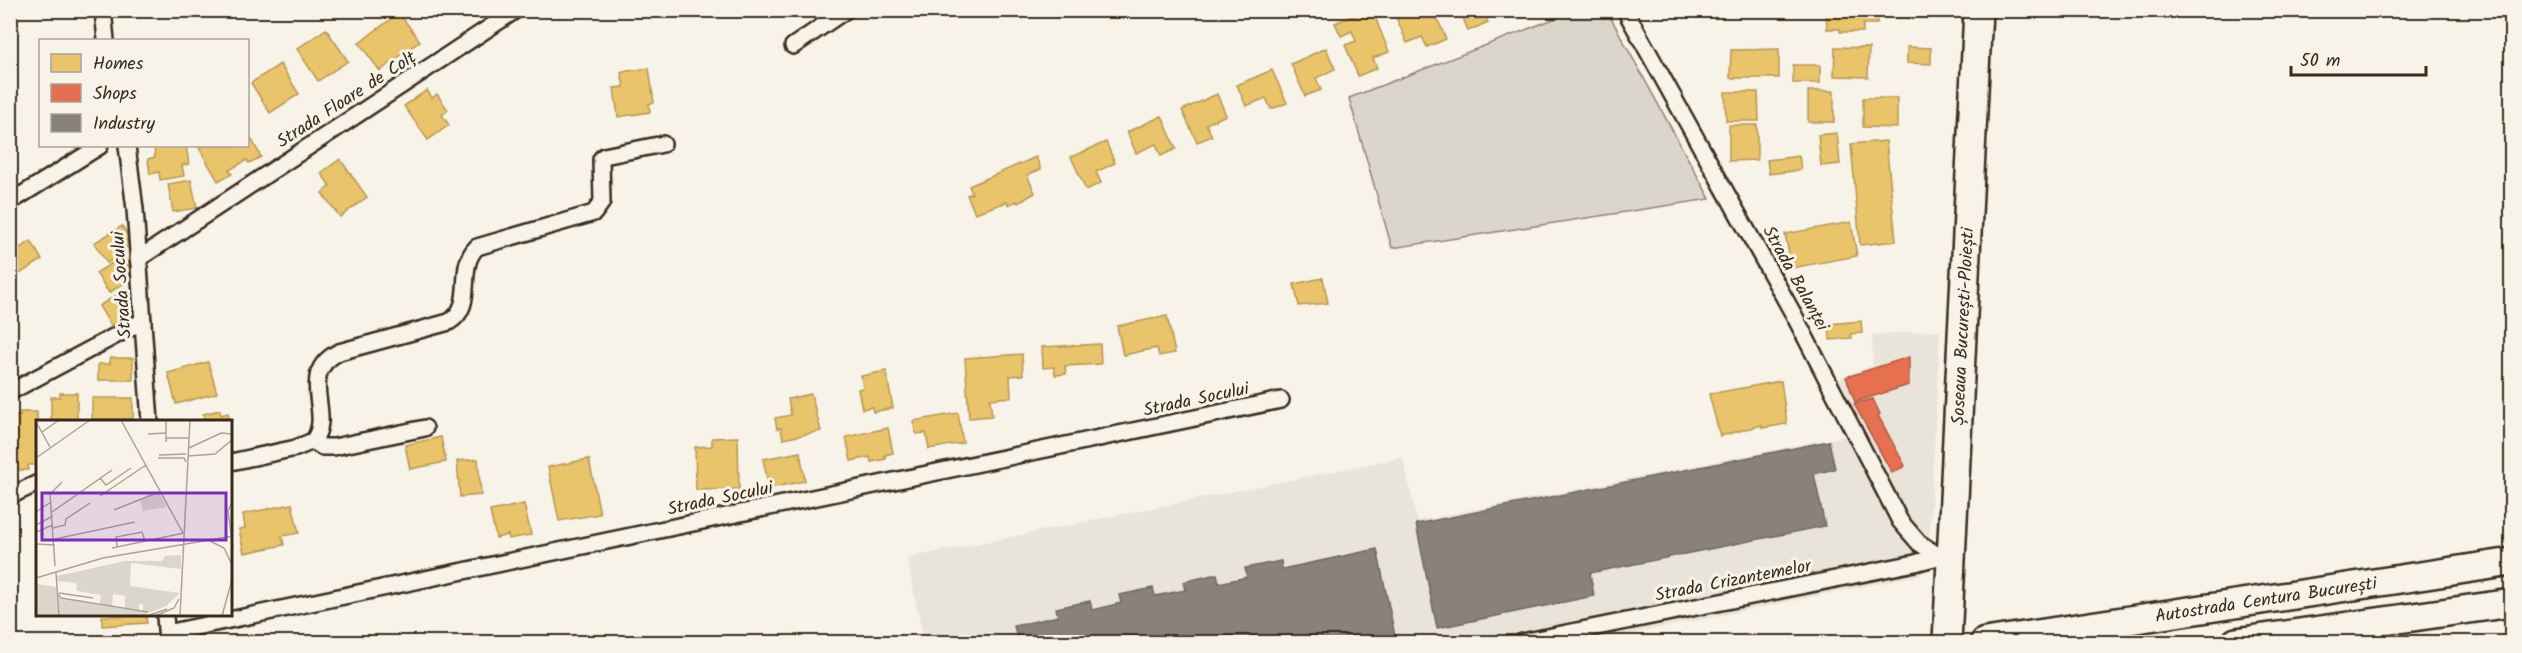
<svg xmlns="http://www.w3.org/2000/svg" width="2522" height="653" font-family="Kalam,sans-serif">
  <style>
    .built { fill: #e9e4d9 }
    .green { fill: #dbd6cb; stroke: #8b8074; stroke-width: 1.5 }
    .homes { fill: #e9c46a; stroke: #b59653; stroke-width: 1.5 }
    .shops { fill: #e76f51; stroke: #b35a42; stroke-width: 1.5 }
    .industry { fill: #8a817c; stroke: #726760; stroke-width: 1.5 }
    .lines { fill: none; stroke-linecap: round; stroke-linejoin: round }
    .street-casing { stroke: #3b2a1e; stroke-width: 20 }
    .highway-casing { stroke: #3b2a1e; stroke-width: 32 }
    .street { stroke: #f7f3e8; stroke-width: 15 }
    .highway { stroke: #f7f3e8; stroke-width: 27 }
    .labels { text-anchor: middle; stroke-width: 6; stroke-linejoin: round; paint-order: stroke }
    .street-label { font-size: 18px; fill: #3b2a1e; stroke: #f7f3e8 }
    .inset-road { fill: none; stroke: #aca397; stroke-width: 1.5 }
    .view { fill: #7b2cbf; fill-opacity: 0.15; stroke: #7b2cbf; stroke-width: 3 }
    .inset-edge { fill: none; stroke: #3b2a1e; stroke-width: 3 }
  </style>
  <rect width="100%" height="100%" fill="#f7f3e8"/>
  <filter id="ink" filterUnits="userSpaceOnUse"><feTurbulence type="fractalNoise" baseFrequency=".0167" numOctaves="2"/><feDisplacementMap in="SourceGraphic" scale="12" xChannelSelector="R" yChannelSelector="G"/><feConvolveMatrix kernelMatrix="1 2 1 2 8 2 1 2 1" color-interpolation-filters="sRGB"/></filter>
  <g filter="url(#ink)">
    <path class="built" d="M 1940,330 L 1928,569 L 1919,575 L 1590,642 L 924,642 L 907,558 L 1403,457 L 1417,521 L 1845,436 L 1866,431 L 1837,379 L 1873,366 L 1872,335 Z"/>
    <path class="green" d="M 1577,10 L 1607,11 L 1710,199 L 1392,248 L 1349,98 Z"/>
    <g class="homes">
      <path d="M 785,10 L 798,10 L 789,17 Z"/>
      <path d="M 1393,10 L 1422,10 L 1423,12 L 1434,10 L 1446,39 L 1427,47 L 1422,37 L 1407,43 Z"/>
      <path d="M 1460,10 L 1488,10 L 1484,12 L 1488,22 L 1468,31 Z"/>
      <path d="M 1826,10 L 1877,10 L 1877,24 L 1863,24 L 1863,32 L 1840,32 L 1840,29 L 1827,29 Z"/>
      <rect x="1896" y="10" width="40" height="8"/>
      <path d="M 1373,12 L 1389,52 L 1373,58 L 1377,68 L 1358,76 L 1345,45 L 1356,41 L 1352,31 L 1341,36 L 1335,23 L 1360,13 L 1362,17 Z"/>
      <path d="M 399,13 L 420,41 L 380,71 L 359,43 Z"/>
      <path d="M 326,29 L 348,61 L 318,81 L 297,49 Z"/>
      <path d="M 1835,47 L 1869,48 L 1868,77 L 1834,76 Z"/>
      <path d="M 1907,47 L 1931,48 L 1931,64 L 1907,63 Z"/>
      <path d="M 1326,48 L 1335,69 L 1316,78 L 1321,90 L 1305,96 L 1291,64 Z"/>
      <path d="M 1779,49 L 1779,78 L 1730,78 L 1731,50 Z"/>
      <path d="M 280,64 L 299,94 L 270,113 L 251,83 Z"/>
      <rect x="1793" y="65" width="27" height="18"/>
      <path d="M 649,68 L 654,103 L 649,104 L 650,112 L 618,117 L 614,88 L 624,87 L 621,72 Z"/>
      <path d="M 1272,70 L 1287,103 L 1271,109 L 1266,98 L 1246,106 L 1237,85 Z"/>
      <path d="M 427,90 L 432,98 L 437,94 L 448,110 L 442,115 L 449,125 L 428,140 L 404,106 Z"/>
      <rect x="1808" y="91" width="26" height="31"/>
      <path d="M 1725,92 L 1758,92 L 1759,121 L 1726,121 Z"/>
      <path d="M 1217,94 L 1226,115 L 1206,124 L 1212,136 L 1197,142 L 1182,110 Z"/>
      <path d="M 1863,98 L 1897,98 L 1897,128 L 1863,127 Z"/>
      <path d="M 1162,116 L 1176,149 L 1161,156 L 1156,144 L 1136,153 L 1127,132 Z"/>
      <path d="M 1729,125 L 1757,125 L 1757,160 L 1729,161 Z"/>
      <path d="M 248,132 L 261,157 L 249,163 L 247,160 L 229,170 L 232,174 L 218,181 L 198,146 L 248,146 Z"/>
      <path d="M 1837,133 L 1840,164 L 1821,166 L 1818,135 Z"/>
      <path d="M 1886,141 L 1896,241 L 1860,245 L 1851,144 Z"/>
      <path d="M 1106,142 L 1115,163 L 1096,172 L 1101,183 L 1086,190 L 1071,157 Z"/>
      <path d="M 167,146 L 186,146 L 189,164 L 182,165 L 184,176 L 160,180 L 159,172 L 150,174 L 148,159 L 155,157 L 154,148 Z"/>
      <path d="M 1799,156 L 1801,170 L 1769,174 L 1767,160 Z"/>
      <path d="M 1036,157 L 1041,169 L 1027,175 L 1035,193 L 1018,203 L 1017,201 L 1008,205 L 1007,202 L 975,213 L 967,195 L 972,193 L 969,186 Z"/>
      <path d="M 340,159 L 367,197 L 340,217 L 322,193 L 330,186 L 321,173 Z"/>
      <path d="M 191,180 L 197,208 L 173,212 L 168,184 Z"/>
      <path d="M 1851,222 L 1857,256 L 1792,268 L 1785,234 Z"/>
      <path d="M 122,226 L 130,238 L 126,240 L 130,246 L 123,249 L 125,252 L 107,263 L 94,243 Z"/>
      <path d="M 31,241 L 42,260 L 10,280 L 10,254 Z"/>
      <path d="M 123,256 L 131,269 L 128,270 L 131,276 L 125,280 L 126,282 L 109,293 L 96,273 Z"/>
      <path d="M 1323,278 L 1328,303 L 1299,306 L 1294,284 Z"/>
      <path d="M 126,289 L 134,301 L 131,303 L 134,309 L 128,312 L 130,315 L 111,326 L 99,306 Z"/>
      <path d="M 1167,316 L 1175,353 L 1159,356 L 1157,348 L 1123,355 L 1117,326 Z"/>
      <path d="M 1861,321 L 1862,333 L 1851,334 L 1852,338 L 1830,340 L 1829,324 Z"/>
      <path d="M 1100,344 L 1101,364 L 1065,366 L 1066,374 L 1055,375 L 1054,367 L 1043,368 L 1042,347 Z"/>
      <path d="M 1022,354 L 1023,375 L 1010,376 L 1011,397 L 990,399 L 992,416 L 969,418 L 965,358 Z"/>
      <path d="M 110,358 L 133,358 L 133,380 L 98,380 L 98,364 L 110,364 Z"/>
      <path d="M 208,362 L 217,393 L 176,404 L 168,373 Z"/>
      <path d="M 886,371 L 893,408 L 873,412 L 872,407 L 862,409 L 858,389 L 863,388 L 861,376 Z"/>
      <path d="M 1781,381 L 1787,424 L 1762,428 L 1762,425 L 1720,436 L 1709,394 Z"/>
      <path d="M 60,393 L 77,393 L 77,422 L 51,422 L 51,397 L 60,397 Z"/>
      <path d="M 811,394 L 821,431 L 783,439 L 781,428 L 777,429 L 775,418 L 791,415 L 788,399 Z"/>
      <rect x="92" y="398" width="41" height="21"/>
      <path d="M 220,410 L 221,415 L 228,413 L 230,422 L 195,422 L 204,419 L 203,414 Z"/>
      <path d="M 20,412 L 37,412 L 37,465 L 28,465 L 28,470 L 11,470 L 11,416 L 20,416 Z"/>
      <path d="M 958,413 L 963,443 L 929,449 L 926,433 L 916,434 L 913,421 Z"/>
      <path d="M 888,428 L 893,453 L 885,455 L 886,459 L 871,462 L 870,457 L 851,461 L 846,437 Z"/>
      <path d="M 441,437 L 446,462 L 410,469 L 405,445 Z"/>
      <path d="M 738,437 L 739,489 L 696,490 L 695,447 L 712,446 L 712,438 Z"/>
      <path d="M 800,452 L 805,481 L 769,488 L 763,459 Z"/>
      <path d="M 478,459 L 481,495 L 460,497 L 457,461 Z"/>
      <path d="M 589,459 L 600,514 L 559,521 L 548,467 Z"/>
      <path d="M 292,504 L 299,533 L 282,536 L 284,545 L 244,553 L 239,529 L 245,528 L 243,514 Z"/>
      <path d="M 524,504 L 531,535 L 509,539 L 508,535 L 496,538 L 490,511 Z"/>
      <path d="M 102,616 L 146,616 L 147,623 L 102,626 Z"/>
    </g>
    <g class="shops">
      <path d="M 1909,357 L 1909,385 L 1855,402 L 1846,377 Z"/>
      <path d="M 1873,399 L 1880,414 L 1878,415 L 1905,466 L 1892,473 L 1854,404 Z"/>
    </g>
    <g class="industry">
      <path d="M 1829,441 L 1835,469 L 1814,474 L 1825,526 L 1590,573 L 1594,596 L 1437,628 L 1416,524 Z"/>
      <path d="M 1377,549 L 1395,636 L 1366,642 L 1018,642 L 1014,626 L 1058,616 L 1056,608 L 1090,601 L 1092,610 L 1121,603 L 1119,595 L 1153,588 L 1155,596 L 1185,590 L 1183,582 L 1217,574 L 1219,583 L 1247,577 L 1245,568 L 1281,561 L 1282,569 Z"/>
    </g>
    <g class="lines">
      <defs>
        <g id="street">
          <path d="M 103,10 L 106,40"/>
          <path d="M 1625,10 L 1795,317 L 1900,521 L 1919,543 L 1939,556"/>
          <path d="M 793,46 L 846,10"/>
          <path d="M 127,146 L 135,209 L 150,422"/>
          <path d="M 10,202 L 100,146"/>
          <path d="M 138,259 L 516,10"/>
          <path d="M 10,392 L 143,321"/>
          <path d="M 313,441 L 322,447 L 334,447 L 425,428"/>
          <path d="M 231,462 L 296,448 L 313,441 C 335,414 295,374 339,352 L 449,322 C 477,305 455,268 477,247 L 594,213 L 602,202 L 601,159 L 604,156 L 663,144"/>
          <path d="M 10,496 L 38,483"/>
          <path d="M 165,616 L 167,642"/>
          <path d="M 167,633 L 1281,400"/>
          <path d="M 1522,642 L 1915,563 L 1945,555"/>
        </g>
        <g id="highway">
          <path id="s1" d="M 1947,642 L 1978,10"/>
          <path id="s2" d="M 1985,642 L 2512,562"/>
          <path d="M 2236,642 L 2512,603"/>
        </g>
      </defs>
      <use href="#street" class="street-casing"/>
      <use href="#highway" class="highway-casing"/>
      <use href="#street" class="street"/>
      <use href="#highway" class="highway"/>
    </g>
  </g>
  <g class="labels">
    <g class="street-label">
      <text transform="translate(346 99) rotate(-33)" y="6">Strada Floare de Colț</text>
      <text transform="translate(1796 278) rotate(61)" y="6">Strada Balanței</text>
      <text transform="translate(121 285) rotate(-94)" y="6">Strada Socului</text>
      <text dy="6" stroke="none"><textPath href="#s1" startOffset="316">Șoseaua București-Ploiești</textPath></text>
      <text transform="translate(1196 399) rotate(-12)" y="6">Strada Socului</text>
      <text transform="translate(720 498) rotate(-12)" y="6">Strada Socului</text>
      <text transform="translate(1733 580) rotate(-11)" y="6">Strada Crizantemelor</text>
      <text dy="6" stroke="none"><textPath href="#s2" startOffset="284">Autostrada Centura București</textPath></text>
    </g>
  </g>
  <g transform="translate(36 420)">
    <rect width="196" height="196" fill="#f7f3e8"/>
    <path d="M 123,73 L 131,87 L 107,91 L 104,80 ZM 145,135 L 145,149 L 95,143 L 94,166 L 144,173 L 130,186 L 105,196 L 0,196 L 0,164 L 20,167 L 21,178 L 107,192 L 107,184 L 103,184 L 103,190 L 89,188 L 89,176 L 77,174 L 76,186 L 64,184 L 65,175 L 41,171 L 40,163 L 21,161 L 21,156 L 89,141 L 126,141 L 129,136 Z" fill="#dbd6cb"/>
    <path class="inset-road" d="M 85,0 L 147,113M 0,2 L 14,27M 6,12 L 23,0M 112,14 L 130,13M 130,18 L 152,18M 130,22 L 130,0M 153,28 L 185,13 L 196,14M 123,35 L 150,34M 152,36 L 179,34 L 197,19M 0,38 L 54,0M 122,38 L 148,38 L 150,42M 64,58 L 70,65 L 95,48M 64,76 L 110,45M 197,80 L 192,91 L 197,128M 78,90 L 123,72M 0,92 L 15,82M 16,92 L 76,50M 0,105 L 17,96M 17,108 L 29,105 L 30,99 L 54,83M 0,112 L 17,105M 19,119 L 99,102M 174,121 L 188,128 L 197,147M 0,124 L 19,125M 81,127 L 80,117 L 106,112 L 109,121M 76,128 L 148,113M 19,146 L 14,74 L 26,62M 20,153 L 23,196M 0,158 L 67,138 L 197,116M 21,173 L 25,178 L 112,192M 23,173 L 57,178M 111,196 L 131,189M 119,196 L 138,188 L 143,179M 144,196 L 154,0M 186,196 L 197,156"/>
    <path class="view" d="M 6,73 L 190,73 L 190,120 L 6,120 Z"/>
    <rect width="196" height="196" class="inset-edge"/>
  </g>
  <rect width="2522" height="653" fill="none" stroke="#f7f3e8" stroke-width="36"/>
  <rect x="18" y="18" width="2486" height="617" fill="none" stroke="#3b2a1e" stroke-width="2" filter="url(#ink)"/>
  <rect x="39" y="39" width="210" height="108" fill="#f7f3e8" stroke="#aca397" stroke-width="1.5"/>
  <rect x="51" y="54" width="30" height="18" fill="#e9c46a" stroke="#aca397" stroke-width="1.5"/>
  <text x="93" y="69" font-size="18" fill="#3b2a1e">Homes</text>
  <rect x="51" y="84" width="30" height="18" fill="#e76f51" stroke="#aca397" stroke-width="1.5"/>
  <text x="93" y="99" font-size="18" fill="#3b2a1e">Shops</text>
  <rect x="51" y="114" width="30" height="18" fill="#8a817c" stroke="#aca397" stroke-width="1.5"/>
  <text x="93" y="129" font-size="18" fill="#3b2a1e">Industry</text>
  <path d="M2291 66v9h135v-9" fill="none" stroke="#3b2a1e" stroke-width="3"/>
  <text x="2300" y="66" font-size="18" fill="#3b2a1e" stroke="#f7f3e8" stroke-width="4.5" paint-order="stroke">50 m</text>
</svg>
